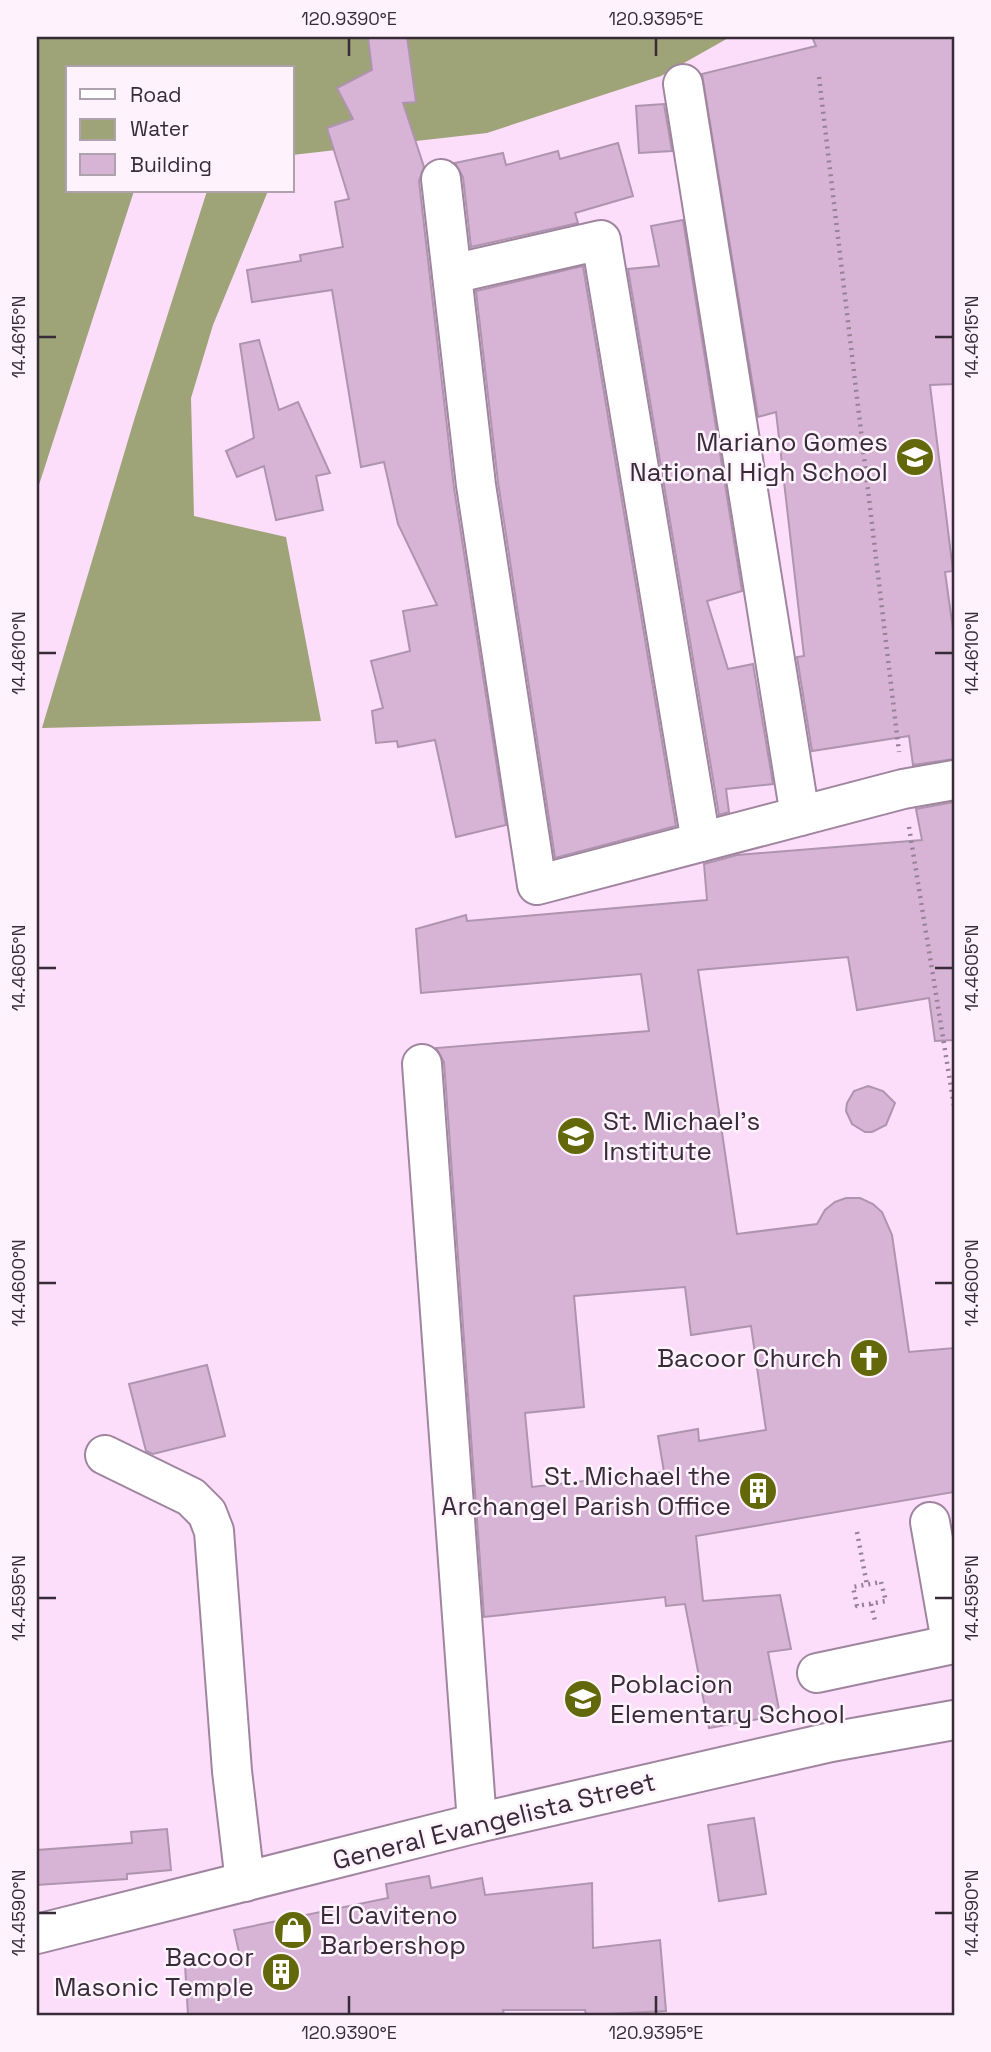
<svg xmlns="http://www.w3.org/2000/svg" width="991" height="2052" font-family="'Space Grotesk',sans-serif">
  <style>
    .water { fill: #9ea378 }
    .building { fill: #d7b4d6; stroke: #af94af; stroke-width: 2; fill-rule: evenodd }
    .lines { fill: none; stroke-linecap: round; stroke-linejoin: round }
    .minor-casing { stroke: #a0859f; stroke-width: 42 }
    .major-casing { stroke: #a0859f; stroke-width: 42 }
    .path { stroke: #968296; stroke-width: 4.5; stroke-dasharray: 2 5; stroke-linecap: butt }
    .minor { stroke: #fff; stroke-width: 38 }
    .major { stroke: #fff; stroke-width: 38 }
    .ticks { fill: none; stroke: #362b36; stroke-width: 2.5 }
    .labels { text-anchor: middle; stroke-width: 5; stroke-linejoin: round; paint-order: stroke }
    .poi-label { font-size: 26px; fill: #362b36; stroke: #fef2fd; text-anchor: end }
    .street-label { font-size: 26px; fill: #362b36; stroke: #fef2fd }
    .neatline { fill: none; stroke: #362b36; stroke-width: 2.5 }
    .ticks-label { font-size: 18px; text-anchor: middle; fill: #362b36 }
  </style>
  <rect width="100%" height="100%" fill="#fcdefb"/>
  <g class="water">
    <path d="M 37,37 L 730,37 L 661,76 L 487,133 L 292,155 L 292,68 L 68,68 L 68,191 L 134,191 L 37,491 Z"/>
    <path d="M 207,191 L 268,191 L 213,325 L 191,398 L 194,516 L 286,537 L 321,721 L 42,728 L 135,417 Z"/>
  </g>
  <g class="building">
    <path d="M 368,37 L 407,37 L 416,102 L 403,103 L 424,167 L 419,181 L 454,488 L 506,825 L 456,837 L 435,740 L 398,747 L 397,741 L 376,743 L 372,711 L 383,708 L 371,661 L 410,651 L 403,611 L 437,605 L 398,524 L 384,462 L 361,467 L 332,290 L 252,302 L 247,270 L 301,261 L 300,255 L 343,247 L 335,202 L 349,199 L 327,128 L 353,119 L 337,88 L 372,70 Z"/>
    <path d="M 812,37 L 954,37 L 954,384 L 930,385 L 953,571 L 945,572 L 954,636 L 954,759 L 913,765 L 909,736 L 812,751 L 797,657 L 804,656 L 776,412 L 758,417 L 702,74 L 816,46 Z"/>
    <path d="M 664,104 L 672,151 L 639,153 L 636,106 Z"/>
    <path d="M 618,143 L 633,196 L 575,213 L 578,223 L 471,247 L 463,177 L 455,163 L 503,153 L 506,165 L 558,151 L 560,159 Z"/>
    <path d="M 683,220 L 742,591 L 707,601 L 728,669 L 753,664 L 773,784 L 726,789 L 729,812 L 719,815 L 628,269 L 659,266 L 651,226 Z"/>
    <path d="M 583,266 L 676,826 L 555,858 L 498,482 L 476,291 Z"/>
    <path d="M 259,340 L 279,410 L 298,402 L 330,473 L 316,476 L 323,510 L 276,520 L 264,466 L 237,477 L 226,451 L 254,438 L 240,344 Z"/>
    <path d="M 954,802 L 954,1040 L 935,1041 L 929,998 L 857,1010 L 848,957 L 698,970 L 737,1234 L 817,1224 L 825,1210 L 835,1202 L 846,1198 L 860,1198 L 873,1204 L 882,1212 L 892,1235 L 909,1352 L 954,1348 L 954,1492 L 696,1536 L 703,1601 L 780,1595 L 791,1649 L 768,1652 L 780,1715 L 709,1728 L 685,1604 L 666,1606 L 665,1597 L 484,1617 L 444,1062 L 436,1048 L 649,1031 L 641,974 L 421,993 L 416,929 L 466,915 L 467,921 L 707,900 L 704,864 L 737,855 L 922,840 L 916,809 ZM 685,1287 L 691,1335 L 751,1326 L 766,1430 L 699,1441 L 698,1429 L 658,1436 L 664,1472 L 532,1487 L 525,1413 L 584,1407 L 574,1296 Z"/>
    <path d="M 868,1086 L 883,1091 L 895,1103 L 886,1125 L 872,1132 L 865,1132 L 852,1124 L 846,1111 L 847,1103 L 854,1091 Z"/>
    <path d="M 207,1365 L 225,1436 L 153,1454 L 146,1451 L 129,1384 Z"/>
    <path d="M 754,1818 L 766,1894 L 719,1901 L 708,1825 Z"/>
    <path d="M 167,1829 L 171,1870 L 127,1874 L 127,1879 L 37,1885 L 37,1850 L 132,1843 L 131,1832 Z"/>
    <path d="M 429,1876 L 431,1888 L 482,1878 L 485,1895 L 592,1883 L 593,1948 L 660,1940 L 666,2011 L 589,2015 L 586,2015 L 585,2010 L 503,2010 L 504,2015 L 188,2015 L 185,1965 L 241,1961 L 234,1930 L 388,1898 L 386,1884 Z"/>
  </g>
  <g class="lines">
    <defs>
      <g id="minor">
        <path d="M 683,84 L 800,816"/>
        <path d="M 441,179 L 476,485 L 537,885 L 903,789 L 954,780"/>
        <path d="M 452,274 L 601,240 L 701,842"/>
        <path d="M 422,1064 L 477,1823"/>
        <path d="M 105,1455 L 191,1497 L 207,1513 L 214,1531 L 232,1771 L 245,1882"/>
        <path d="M 817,1673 L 949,1645 L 951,1642 L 930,1522"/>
      </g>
      <path id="major" d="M 37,1934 L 477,1823 L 831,1742 L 954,1720"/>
    </defs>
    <use href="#minor" class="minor-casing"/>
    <use href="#major" class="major-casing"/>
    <g class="path">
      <path d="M 819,77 L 899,752"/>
      <path d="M 909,827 L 954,1106"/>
      <path d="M 857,1532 L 867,1585"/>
      <path d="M 881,1582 L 886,1601 L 857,1606 L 853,1587 Z"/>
      <path d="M 871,1604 L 875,1621"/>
    </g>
    <use href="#minor" class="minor"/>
    <use href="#major" class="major"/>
  </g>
  <path class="ticks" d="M 349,38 L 349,56M 656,38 L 656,56M 38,337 L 56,337M 935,337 L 953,337M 38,653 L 56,653M 935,653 L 953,653M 38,968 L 56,968M 935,968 L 953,968M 38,1283 L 56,1283M 935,1283 L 953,1283M 38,1598 L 56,1598M 935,1598 L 953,1598M 38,1913 L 56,1913M 935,1913 L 953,1913M 349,1996 L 349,2014M 656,1996 L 656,2014"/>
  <defs>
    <symbol id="school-disc" viewBox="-11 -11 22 22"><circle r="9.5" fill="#63690a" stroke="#fef2fd"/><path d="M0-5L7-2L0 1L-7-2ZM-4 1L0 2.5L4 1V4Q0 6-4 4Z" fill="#fff"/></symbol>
    <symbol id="church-disc" viewBox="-11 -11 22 22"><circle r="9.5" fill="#63690a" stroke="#fef2fd"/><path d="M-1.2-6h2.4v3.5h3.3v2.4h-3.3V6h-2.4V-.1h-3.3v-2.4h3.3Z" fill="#fff"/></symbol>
    <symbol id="building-disc" viewBox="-11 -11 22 22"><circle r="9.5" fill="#63690a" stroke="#fef2fd"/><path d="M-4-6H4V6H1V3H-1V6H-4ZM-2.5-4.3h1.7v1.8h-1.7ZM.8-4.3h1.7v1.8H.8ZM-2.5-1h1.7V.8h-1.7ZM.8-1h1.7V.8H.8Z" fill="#fff"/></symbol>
    <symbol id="shop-disc" viewBox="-11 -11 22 22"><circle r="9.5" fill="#63690a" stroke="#fef2fd"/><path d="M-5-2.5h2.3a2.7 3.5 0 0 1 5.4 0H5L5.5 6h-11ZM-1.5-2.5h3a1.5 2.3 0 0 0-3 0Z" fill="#fff"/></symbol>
  </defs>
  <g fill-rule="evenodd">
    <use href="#school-disc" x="893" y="435" width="44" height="44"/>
    <use href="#school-disc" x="554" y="1114" width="44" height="44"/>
    <use href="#church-disc" x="847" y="1336" width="44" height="44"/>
    <use href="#building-disc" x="736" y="1469" width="44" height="44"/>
    <use href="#school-disc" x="561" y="1677" width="44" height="44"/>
    <use href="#shop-disc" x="271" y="1908" width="44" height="44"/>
    <use href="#building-disc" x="259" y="1950" width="44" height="44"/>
  </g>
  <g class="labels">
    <g class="poi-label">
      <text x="888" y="451">Mariano Gomes<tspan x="888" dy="30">National High School</tspan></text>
      <text x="603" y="1130" text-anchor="start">St. Michael's<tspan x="603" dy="30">Institute</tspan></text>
      <text x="842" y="1367">Bacoor Church</text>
      <text x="731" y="1485">St. Michael the<tspan x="731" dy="30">Archangel Parish Office</tspan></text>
      <text x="610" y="1693" text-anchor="start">Poblacion<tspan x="610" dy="30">Elementary School</tspan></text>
      <text x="320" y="1924" text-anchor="start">El Caviteno<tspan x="320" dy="30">Barbershop</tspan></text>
      <text x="254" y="1966">Bacoor<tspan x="254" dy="30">Masonic Temple</tspan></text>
    </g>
    <g class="street-label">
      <text transform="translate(494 1821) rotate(-14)" y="9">General Evangelista Street</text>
    </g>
  </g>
  <rect width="991" height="2052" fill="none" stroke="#fef2fd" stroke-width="77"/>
  <rect x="66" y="66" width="228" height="126" fill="#fef2fd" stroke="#aea2ad" stroke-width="2"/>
  <rect x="80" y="89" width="35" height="10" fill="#ffffff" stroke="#aea2ad" stroke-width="2"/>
  <text x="130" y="102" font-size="21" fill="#362b36">Road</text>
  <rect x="80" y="119" width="35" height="21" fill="#9ea378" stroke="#aea2ad" stroke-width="2"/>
  <text x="130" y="136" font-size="21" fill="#362b36">Water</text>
  <rect x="80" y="154" width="35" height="21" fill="#d7b4d6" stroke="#aea2ad" stroke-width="2"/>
  <text x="130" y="172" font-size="21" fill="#362b36">Building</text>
  <rect x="38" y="38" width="915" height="1976" class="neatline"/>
  <g class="ticks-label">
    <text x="349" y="25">120.9390°E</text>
    <text x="656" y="25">120.9395°E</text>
    <text transform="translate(19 337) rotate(-90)" y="6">14.4615°N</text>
    <text transform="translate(972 337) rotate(-90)" y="6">14.4615°N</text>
    <text transform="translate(19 653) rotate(-90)" y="6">14.4610°N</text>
    <text transform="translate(972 653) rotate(-90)" y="6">14.4610°N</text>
    <text transform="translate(19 968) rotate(-90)" y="6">14.4605°N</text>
    <text transform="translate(972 968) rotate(-90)" y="6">14.4605°N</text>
    <text transform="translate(19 1283) rotate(-90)" y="6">14.4600°N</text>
    <text transform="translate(972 1283) rotate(-90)" y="6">14.4600°N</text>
    <text transform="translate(19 1598) rotate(-90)" y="6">14.4595°N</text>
    <text transform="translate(972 1598) rotate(-90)" y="6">14.4595°N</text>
    <text transform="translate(19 1913) rotate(-90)" y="6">14.4590°N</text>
    <text transform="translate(972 1913) rotate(-90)" y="6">14.4590°N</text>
    <text x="349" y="2039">120.9390°E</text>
    <text x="656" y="2039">120.9395°E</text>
  </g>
</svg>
